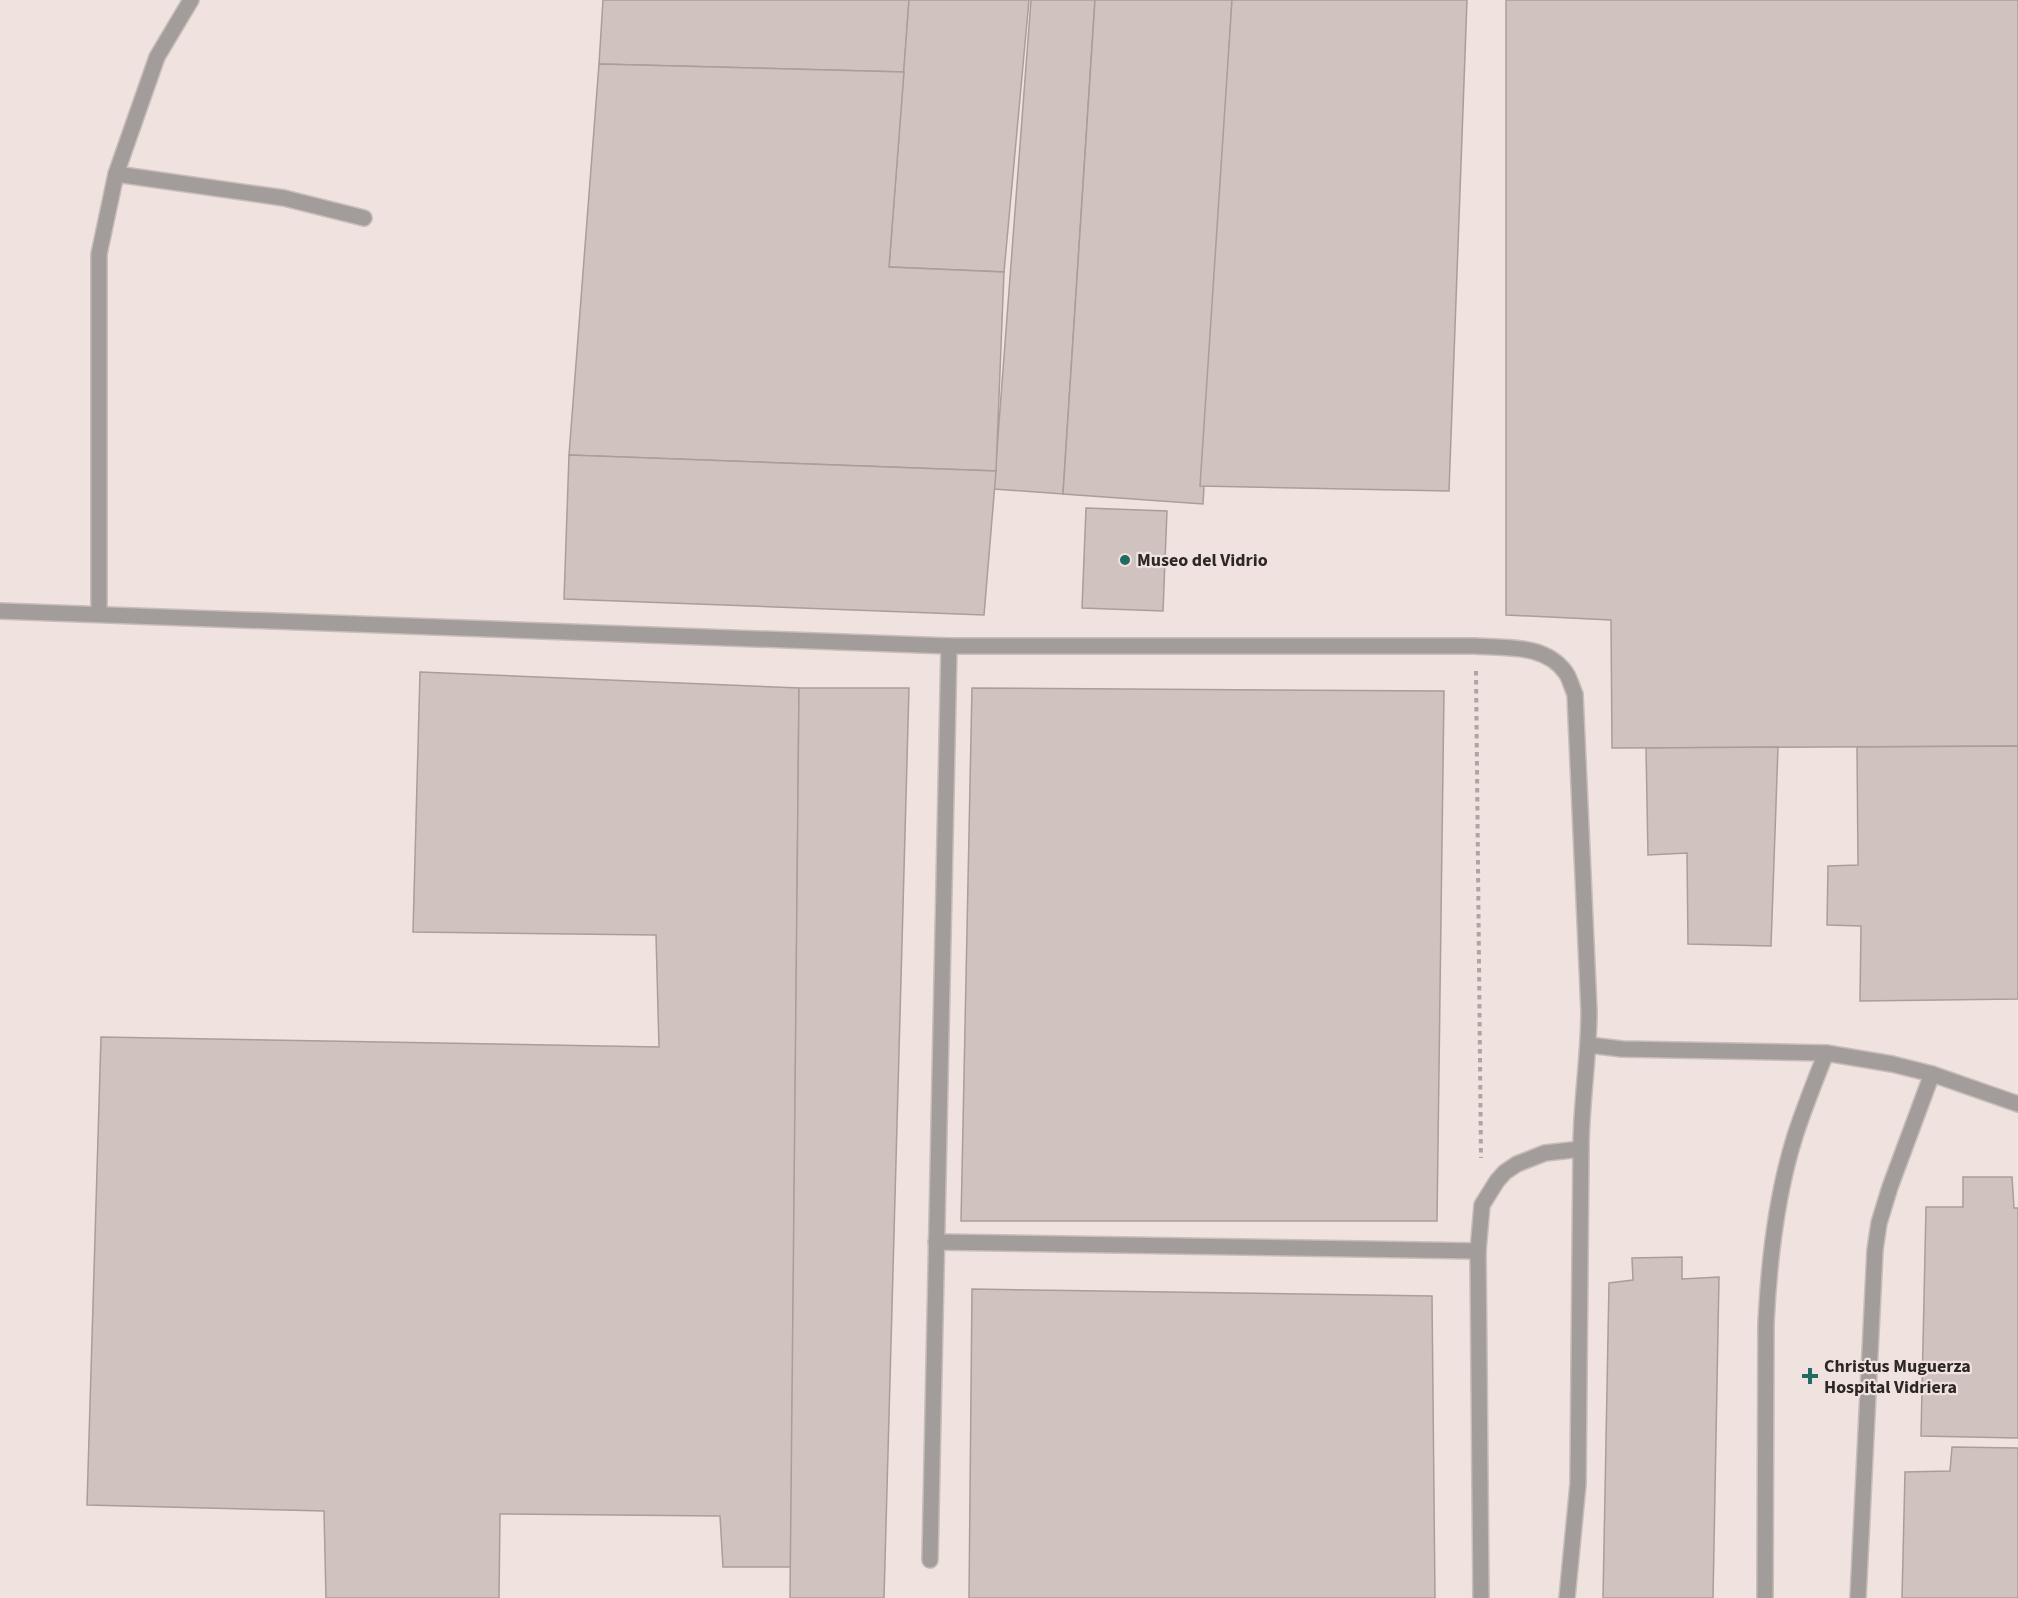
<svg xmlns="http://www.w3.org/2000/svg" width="2018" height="1598" font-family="'Source Sans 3',sans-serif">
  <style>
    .building { fill: #d0c2be; stroke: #aa9d9a; stroke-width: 1.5 }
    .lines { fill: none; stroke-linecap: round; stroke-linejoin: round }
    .lane-casing { stroke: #c9bdb9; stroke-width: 18 }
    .path { stroke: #afa4a1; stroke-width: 4; stroke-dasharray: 4.5 4.5; stroke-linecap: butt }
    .lane { stroke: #a29d9b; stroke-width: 15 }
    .poi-dot { fill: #226b63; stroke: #f0e2de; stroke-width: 2 }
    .labels { text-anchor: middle; stroke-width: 4.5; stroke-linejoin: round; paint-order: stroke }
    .poi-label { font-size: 18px; font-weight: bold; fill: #2d2826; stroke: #f0e2de; text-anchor: start }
  </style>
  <rect width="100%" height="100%" fill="#f0e2de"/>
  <g class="building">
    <path d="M 603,0 L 909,0 L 904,72 L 599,64 Z"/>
    <path d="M 909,0 L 1029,0 L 1004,272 L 889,267 Z"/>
    <path d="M 1031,0 L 1095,0 L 1063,494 L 994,489 Z"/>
    <path d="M 1095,0 L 1232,0 L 1203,504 L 1063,494 Z"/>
    <path d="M 1232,0 L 1467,0 L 1449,491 L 1200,486 Z"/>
    <path d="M 1506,0 L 2018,0 L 2018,746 L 1612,748 L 1611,620 L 1506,615 Z"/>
    <path d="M 599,64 L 904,72 L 889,267 L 1004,272 L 996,471 L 569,455 Z"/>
    <path d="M 569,455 L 996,471 L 984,615 L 564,599 Z"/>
    <path d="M 1086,508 L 1167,511 L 1163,611 L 1082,608 Z"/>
    <path d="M 420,672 L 799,688 L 791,1567 L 723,1567 L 720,1516 L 500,1514 L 499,1598 L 326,1598 L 324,1511 L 87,1505 L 101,1037 L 659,1047 L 656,935 L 413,932 Z"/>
    <path d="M 799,688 L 909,688 L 884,1598 L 790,1598 Z"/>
    <path d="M 972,688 L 1444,691 L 1437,1221 L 961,1221 Z"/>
    <path d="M 2018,746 L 2018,999 L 1860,1001 L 1861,926 L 1827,925 L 1828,866 L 1858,865 L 1857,747 Z"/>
    <path d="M 1778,747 L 1771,946 L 1688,944 L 1687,853 L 1648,855 L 1646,748 Z"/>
    <path d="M 1963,1177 L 2012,1177 L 2014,1208 L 2018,1208 L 2018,1438 L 1921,1436 L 1926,1207 L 1963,1207 Z"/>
    <path d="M 1682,1257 L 1682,1279 L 1719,1277 L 1713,1598 L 1603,1598 L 1609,1283 L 1633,1280 L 1632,1258 Z"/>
    <path d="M 972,1289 L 1432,1296 L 1435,1598 L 969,1598 Z"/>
    <path d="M 1952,1447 L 2018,1448 L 2018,1598 L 1902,1598 L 1905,1472 L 1950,1471 Z"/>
  </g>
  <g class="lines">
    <defs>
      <g id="lane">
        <path d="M 116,174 L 284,198 L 364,218"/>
        <path d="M 0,611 L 949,646 L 1475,646 C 1507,648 1546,644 1566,673 C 1570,679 1572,688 1575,694 L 1589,1011 C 1589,1057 1581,1103 1581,1149 L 1545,1153 L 1517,1164 L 1505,1172 L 1497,1181 L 1482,1205 L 1478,1251 L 1481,1598"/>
        <path d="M 99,613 L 99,254 L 116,174 L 157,57 L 191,0"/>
        <path d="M 1589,1045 L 1622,1049 L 1826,1053 L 1892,1064 L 1932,1074 L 2018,1104"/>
        <path d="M 936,1242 L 1478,1251"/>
        <path d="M 930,1560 L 949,646"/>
        <path d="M 1567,1598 L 1578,1484 L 1581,1149"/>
        <path d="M 1765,1598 L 1766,1323 C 1769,1260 1776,1196 1795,1136 C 1804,1108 1815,1081 1826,1053"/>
        <path d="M 1858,1598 L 1875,1250 L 1879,1223 L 1890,1187 L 1932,1074"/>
      </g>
    </defs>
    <use href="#lane" class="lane-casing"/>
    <path class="path" d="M 1476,671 L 1481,1158"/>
    <use href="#lane" class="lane"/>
  </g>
  <g class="poi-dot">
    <circle cx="1125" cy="560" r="6"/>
    <path d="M1807 1367h6v6h6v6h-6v6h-6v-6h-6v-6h6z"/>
  </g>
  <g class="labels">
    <g class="poi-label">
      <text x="1137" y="566">Museo del Vidrio</text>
      <text x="1824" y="1372">Christus Muguerza<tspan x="1824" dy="21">Hospital Vidriera</tspan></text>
    </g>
  </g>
</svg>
